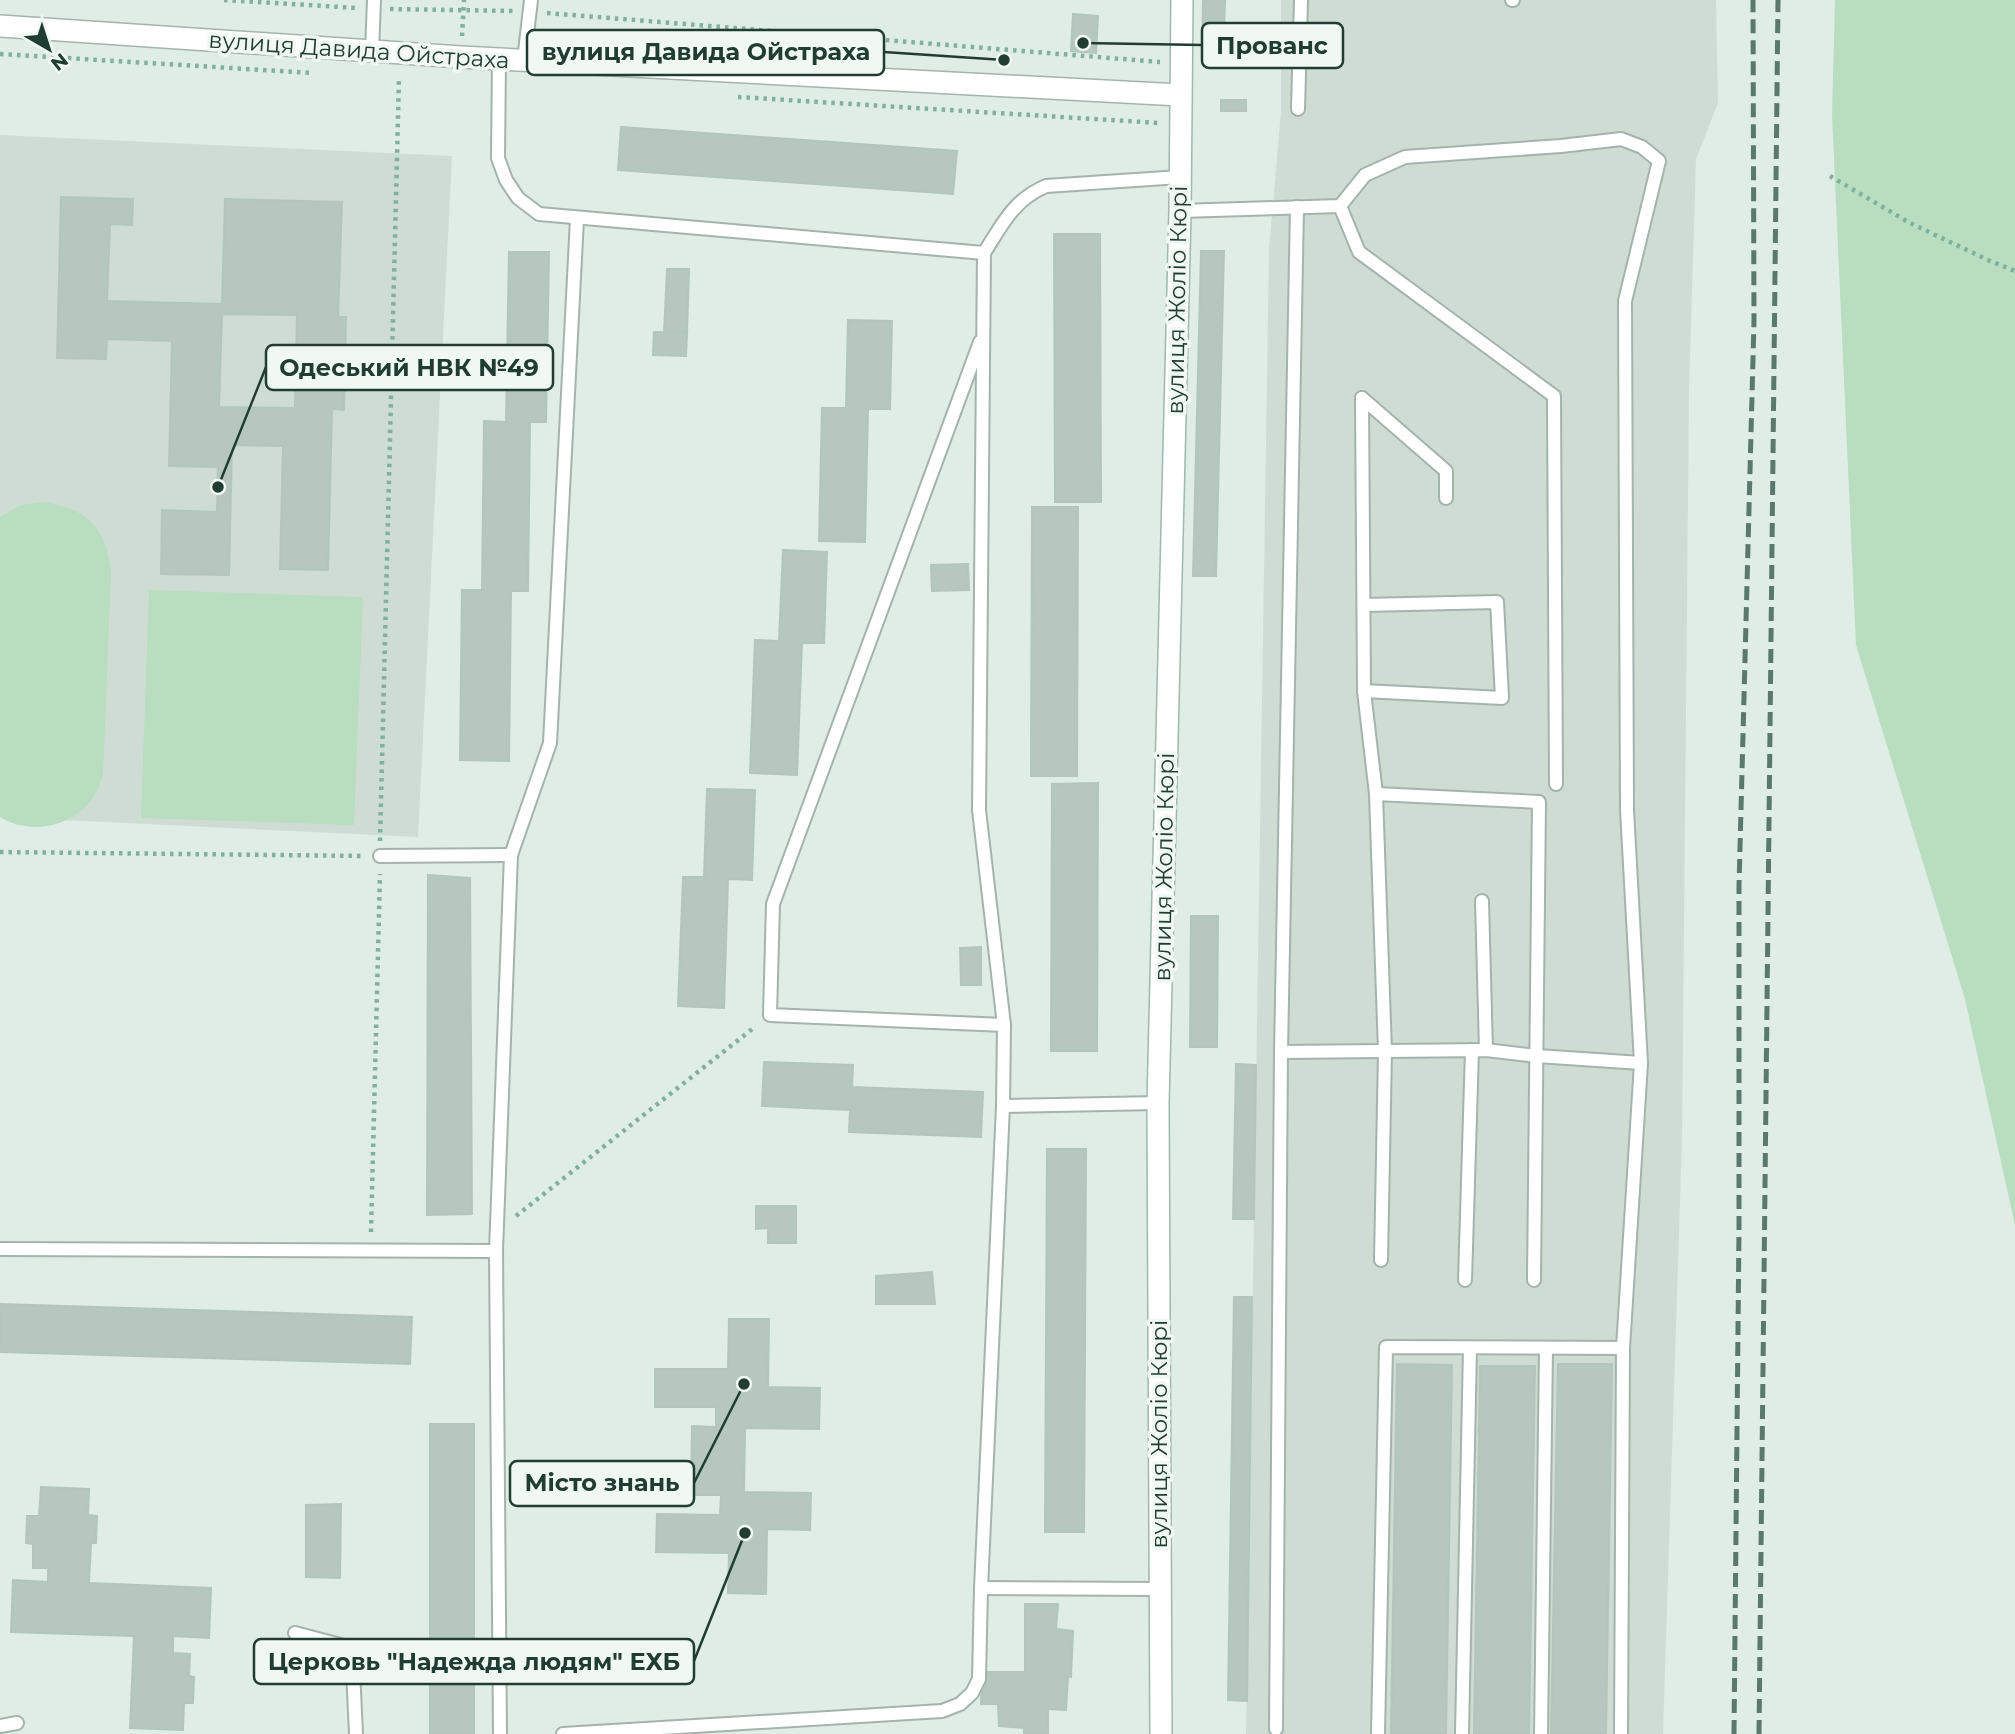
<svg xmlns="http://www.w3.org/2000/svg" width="2015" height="1734" font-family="Montserrat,sans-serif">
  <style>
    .built { fill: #cedcd4 }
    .green { fill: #b8debf }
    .building { fill: #b5c7be; stroke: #b2c6bc; stroke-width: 2; fill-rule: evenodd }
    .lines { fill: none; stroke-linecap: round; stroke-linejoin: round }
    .lane-casing { stroke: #a3b4ad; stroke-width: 16 }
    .street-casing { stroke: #a3b4ad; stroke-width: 24 }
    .secondary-casing { stroke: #9eb8ad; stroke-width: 24 }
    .path { stroke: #7fb19d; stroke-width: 4.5; stroke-dasharray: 3.5 5; stroke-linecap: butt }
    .lane { stroke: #fff; stroke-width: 12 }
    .street { stroke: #fff; stroke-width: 21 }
    .secondary { stroke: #fff; stroke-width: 21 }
    .rail { stroke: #5a796e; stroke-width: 5; stroke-dasharray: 14 7; stroke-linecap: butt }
    .labels { text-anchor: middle; stroke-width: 7; stroke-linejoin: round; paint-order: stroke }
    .street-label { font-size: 23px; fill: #203d33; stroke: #f1f8f4 }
    .leader { fill: none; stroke: #203d33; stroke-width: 2.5 }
    .callout-dot { fill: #203d33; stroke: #f1f8f4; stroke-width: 2.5 }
    .callout { fill: #f1f8f4; stroke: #203d33; stroke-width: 2.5 }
    .callout-label { font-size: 24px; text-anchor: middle; font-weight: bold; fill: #203d33 }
  </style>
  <rect width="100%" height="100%" fill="#e0ece6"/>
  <g class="built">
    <path d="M 1281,0 L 1716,0 L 1718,103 L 1696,159 L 1689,390 L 1682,1138 L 1663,1734 L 1246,1734 L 1269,250 L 1281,112 Z"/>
    <path d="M 0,135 L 452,156 L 418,837 L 0,817 Z"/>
  </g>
  <g class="green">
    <path d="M 1835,0 L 2015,0 L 2015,1225 L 1965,999 L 1856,645 L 1832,115 Z"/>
    <path d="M 43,502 C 88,509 106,527 111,573 L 103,776 C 100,782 98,790 94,796 C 75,827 30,836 0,817 L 0,517 L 21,505 Z"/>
    <path d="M 149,590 L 363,597 L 354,825 L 141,818 Z"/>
  </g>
  <g class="building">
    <path d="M 1203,0 L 1225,0 L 1223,64 L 1202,63 Z"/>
    <path d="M 1073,14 L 1098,16 L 1096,53 L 1071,51 Z"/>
    <rect x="1221" y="100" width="25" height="11"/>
    <path d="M 621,127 L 957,151 L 953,194 L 618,170 Z"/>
    <path d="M 61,197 L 133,199 L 132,225 L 110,224 L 107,301 L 222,304 L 225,199 L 342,202 L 338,317 L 346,317 L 344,410 L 332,409 L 328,570 L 280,569 L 283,446 L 232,445 L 229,575 L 161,574 L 162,510 L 217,512 L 218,467 L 169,466 L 172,341 L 107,339 L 106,359 L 57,358 ZM 222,314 L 297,315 L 295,408 L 219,407 Z"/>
    <path d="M 1054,234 L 1100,234 L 1101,502 L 1055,502 Z"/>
    <path d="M 1201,251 L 1224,251 L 1216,576 L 1193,576 Z"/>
    <path d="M 509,252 L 549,252 L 546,422 L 530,422 L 528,591 L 511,591 L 509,761 L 460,760 L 462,590 L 482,590 L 484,421 L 506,422 Z"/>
    <path d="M 667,269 L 689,269 L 687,333 L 664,333 Z"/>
    <path d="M 848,320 L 892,321 L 890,409 L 868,409 L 865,542 L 819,541 L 822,408 L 846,408 Z"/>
    <path d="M 654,332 L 687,333 L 686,356 L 653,355 Z"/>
    <path d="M 1032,507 L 1078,507 L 1077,776 L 1031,776 Z"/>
    <path d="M 783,550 L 827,552 L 824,643 L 802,643 L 797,775 L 750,773 L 755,640 L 779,641 Z"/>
    <path d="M 968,564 L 969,590 L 932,591 L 931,565 Z"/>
    <path d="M 1098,783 L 1097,1051 L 1051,1051 L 1052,784 Z"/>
    <path d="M 707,789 L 755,790 L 752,880 L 728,879 L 724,1008 L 678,1006 L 683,877 L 704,877 Z"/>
    <path d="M 428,875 L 470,878 L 472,1214 L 427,1215 Z"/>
    <path d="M 1191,916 L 1218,916 L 1217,1047 L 1190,1047 Z"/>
    <path d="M 981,947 L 981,985 L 961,985 L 960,948 Z"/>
    <path d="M 764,1062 L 853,1065 L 852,1087 L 983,1092 L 981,1137 L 849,1132 L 850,1110 L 762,1106 Z"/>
    <path d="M 1236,1064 L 1256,1065 L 1254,1219 L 1233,1219 Z"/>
    <path d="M 1047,1149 L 1086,1149 L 1084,1532 L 1045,1532 Z"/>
    <path d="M 756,1206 L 796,1206 L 796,1243 L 768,1243 L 768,1228 L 756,1229 Z"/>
    <path d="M 932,1272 L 935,1304 L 876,1304 L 876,1276 Z"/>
    <path d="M 1234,1297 L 1252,1297 L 1247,1701 L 1228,1700 Z"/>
    <path d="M 0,1304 L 412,1317 L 410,1364 L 0,1352 Z"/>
    <path d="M 729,1319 L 769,1319 L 768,1387 L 820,1388 L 819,1429 L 745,1428 L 744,1492 L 811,1493 L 810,1530 L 767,1529 L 766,1594 L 728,1593 L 729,1553 L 656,1552 L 657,1514 L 720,1515 L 721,1495 L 691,1495 L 692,1426 L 716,1427 L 716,1407 L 655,1407 L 655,1369 L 728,1369 Z"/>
    <path d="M 1397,1364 L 1452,1365 L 1446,1734 L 1391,1734 Z"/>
    <path d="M 1558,1364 L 1612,1364 L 1606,1734 L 1551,1734 Z"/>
    <path d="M 1480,1366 L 1535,1366 L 1529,1734 L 1474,1734 Z"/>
    <rect x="430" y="1424" width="44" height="310"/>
    <path d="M 41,1487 L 89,1489 L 88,1515 L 97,1516 L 96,1543 L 91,1543 L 89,1583 L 211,1588 L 209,1638 L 173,1636 L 173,1653 L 190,1654 L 189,1676 L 194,1677 L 193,1703 L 184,1703 L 183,1730 L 130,1728 L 134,1636 L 11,1632 L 13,1580 L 48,1582 L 48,1568 L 33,1568 L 33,1544 L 26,1543 L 27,1516 L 39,1516 Z"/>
    <path d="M 341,1504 L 340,1578 L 306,1577 L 306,1505 Z"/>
    <path d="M 1025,1604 L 1058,1604 L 1056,1629 L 1073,1631 L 1071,1677 L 1068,1677 L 1066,1710 L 1048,1709 L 1048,1734 L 1024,1734 L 1024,1728 L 999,1726 L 998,1704 L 981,1704 L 982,1672 L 1025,1672 Z"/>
  </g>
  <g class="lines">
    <defs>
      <g id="lane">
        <path d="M 1512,0 L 1513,0"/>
        <path d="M 372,52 L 374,0"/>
        <path d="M 499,59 L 498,158 L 506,180 L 518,198 L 539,214 L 984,253"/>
        <path d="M 524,60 L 531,0"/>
        <path d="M 1298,109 L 1301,0"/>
        <path d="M 1340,206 L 1359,252 L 1554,396 L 1556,784"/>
        <path d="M 1180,211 L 1340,206 L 1365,175 L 1405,157 L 1561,146 L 1621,139 L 1642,147 L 1659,161 L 1625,301 L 1627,810 L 1641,1063 L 1623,1348 L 1621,1734"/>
        <path d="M 980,342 L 773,904 L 770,1015 L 1004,1025"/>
        <path d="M 1362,398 L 1364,691 L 1376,794 L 1385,1051 L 1381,1260"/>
        <path d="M 1362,398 L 1446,471 L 1446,498"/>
        <path d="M 1364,605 L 1497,602 L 1502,698 L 1364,691"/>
        <path d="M 1376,794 L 1539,802 L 1534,1280"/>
        <path d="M 380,856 L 511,855"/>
        <path d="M 1482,901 L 1486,1050"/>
        <path d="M 1281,1052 L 1486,1050 L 1537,1056 L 1641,1063"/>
        <path d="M 1003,1106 L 1158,1103"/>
        <path d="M 0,1249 L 496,1251"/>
        <path d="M 1465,1280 L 1472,1050"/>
        <path d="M 981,1588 L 1159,1589"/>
        <path d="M 295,1633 L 352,1648 L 356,1734"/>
        <path d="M 0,1726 L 17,1723"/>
        <path d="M 1276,1729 L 1281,1052 L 1297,207"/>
        <path d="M 500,1734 L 496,1251 L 511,855 L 550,743 L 577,219"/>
        <path d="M 563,1734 L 942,1711 L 960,1704 L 972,1693 L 979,1679 L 981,1588 L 1003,1106 L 1004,1025 L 979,810 L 984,253 C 1002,225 1013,200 1046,186 L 1180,177"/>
        <path d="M 1378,1734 L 1386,1347 L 1623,1348"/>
        <path d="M 1462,1734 L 1470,1348"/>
        <path d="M 1541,1734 L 1546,1348"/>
      </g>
      <path id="street" d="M 0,26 L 461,57 L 1180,95"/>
      <path id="secondary" d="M 1161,1734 L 1158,1103 L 1180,211 L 1182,0"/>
    </defs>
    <use href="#lane" class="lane-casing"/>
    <use href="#street" class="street-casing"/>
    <use href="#secondary" class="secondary-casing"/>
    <g class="path">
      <path d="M 224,0 L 357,8"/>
      <path d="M 390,9 L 514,11"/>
      <path d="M 547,13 L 1160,62"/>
      <path d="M 462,36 L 464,0"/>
      <path d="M 0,54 L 313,73"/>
      <path d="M 738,97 L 1159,123"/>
      <path d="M 1830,176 L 1908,222 L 1988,260 L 2015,271"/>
      <path d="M 380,841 L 399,77"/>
      <path d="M 0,852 L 365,856"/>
      <path d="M 516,1216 L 756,1026"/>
      <path d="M 371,1232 L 380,874"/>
    </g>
    <use href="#lane" class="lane"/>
    <use href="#street" class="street"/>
    <use href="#secondary" class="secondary"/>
    <g class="rail">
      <path d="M 1734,1734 L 1739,1228 L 1739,885 L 1754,321 L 1753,0"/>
      <path d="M 1759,1734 L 1778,0"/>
    </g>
  </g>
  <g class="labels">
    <g class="street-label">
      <text transform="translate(359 50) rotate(4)" y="8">вулиця Давида Ойстраха</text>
      <text transform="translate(1177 300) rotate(-89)" y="8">вулиця Жоліо Кюрі</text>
      <text transform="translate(1164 867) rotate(-89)" y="8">вулиця Жоліо Кюрі</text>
      <text transform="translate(1159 1434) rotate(-90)" y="8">вулиця Жоліо Кюрі</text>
    </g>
  </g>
  <path class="leader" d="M1083 43L1202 45M1004 60L884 52M218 487L266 367M744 1384L694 1483M745 1533L694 1661"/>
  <g class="callout-dot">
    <circle cx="1083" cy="43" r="7"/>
    <circle cx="1004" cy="60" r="7"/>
    <circle cx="218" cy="487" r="7"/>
    <circle cx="744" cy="1384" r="7"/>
    <circle cx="745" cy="1533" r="7"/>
  </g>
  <g class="callout">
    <rect x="1202" y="23" width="141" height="45" rx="7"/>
    <rect x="527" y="30" width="357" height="45" rx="7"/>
    <rect x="266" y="345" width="287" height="45" rx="7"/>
    <rect x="510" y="1461" width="184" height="45" rx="7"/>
    <rect x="254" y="1639" width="440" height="45" rx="7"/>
  </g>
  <g class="callout-label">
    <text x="1272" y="54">Прованс</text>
    <text x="706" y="60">вулиця Давида Ойстраха</text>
    <text x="409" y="376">Одеський НВК №49</text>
    <text x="602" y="1491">Місто знань</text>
    <text x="474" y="1670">Церковь "Надежда людям" ЕХБ</text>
  </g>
  <g transform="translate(49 49) rotate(141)" stroke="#f1f8f4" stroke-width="5" paint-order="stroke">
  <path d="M0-5L12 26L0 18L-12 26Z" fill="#203d33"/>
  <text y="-10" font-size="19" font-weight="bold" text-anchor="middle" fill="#203d33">N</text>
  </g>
</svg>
